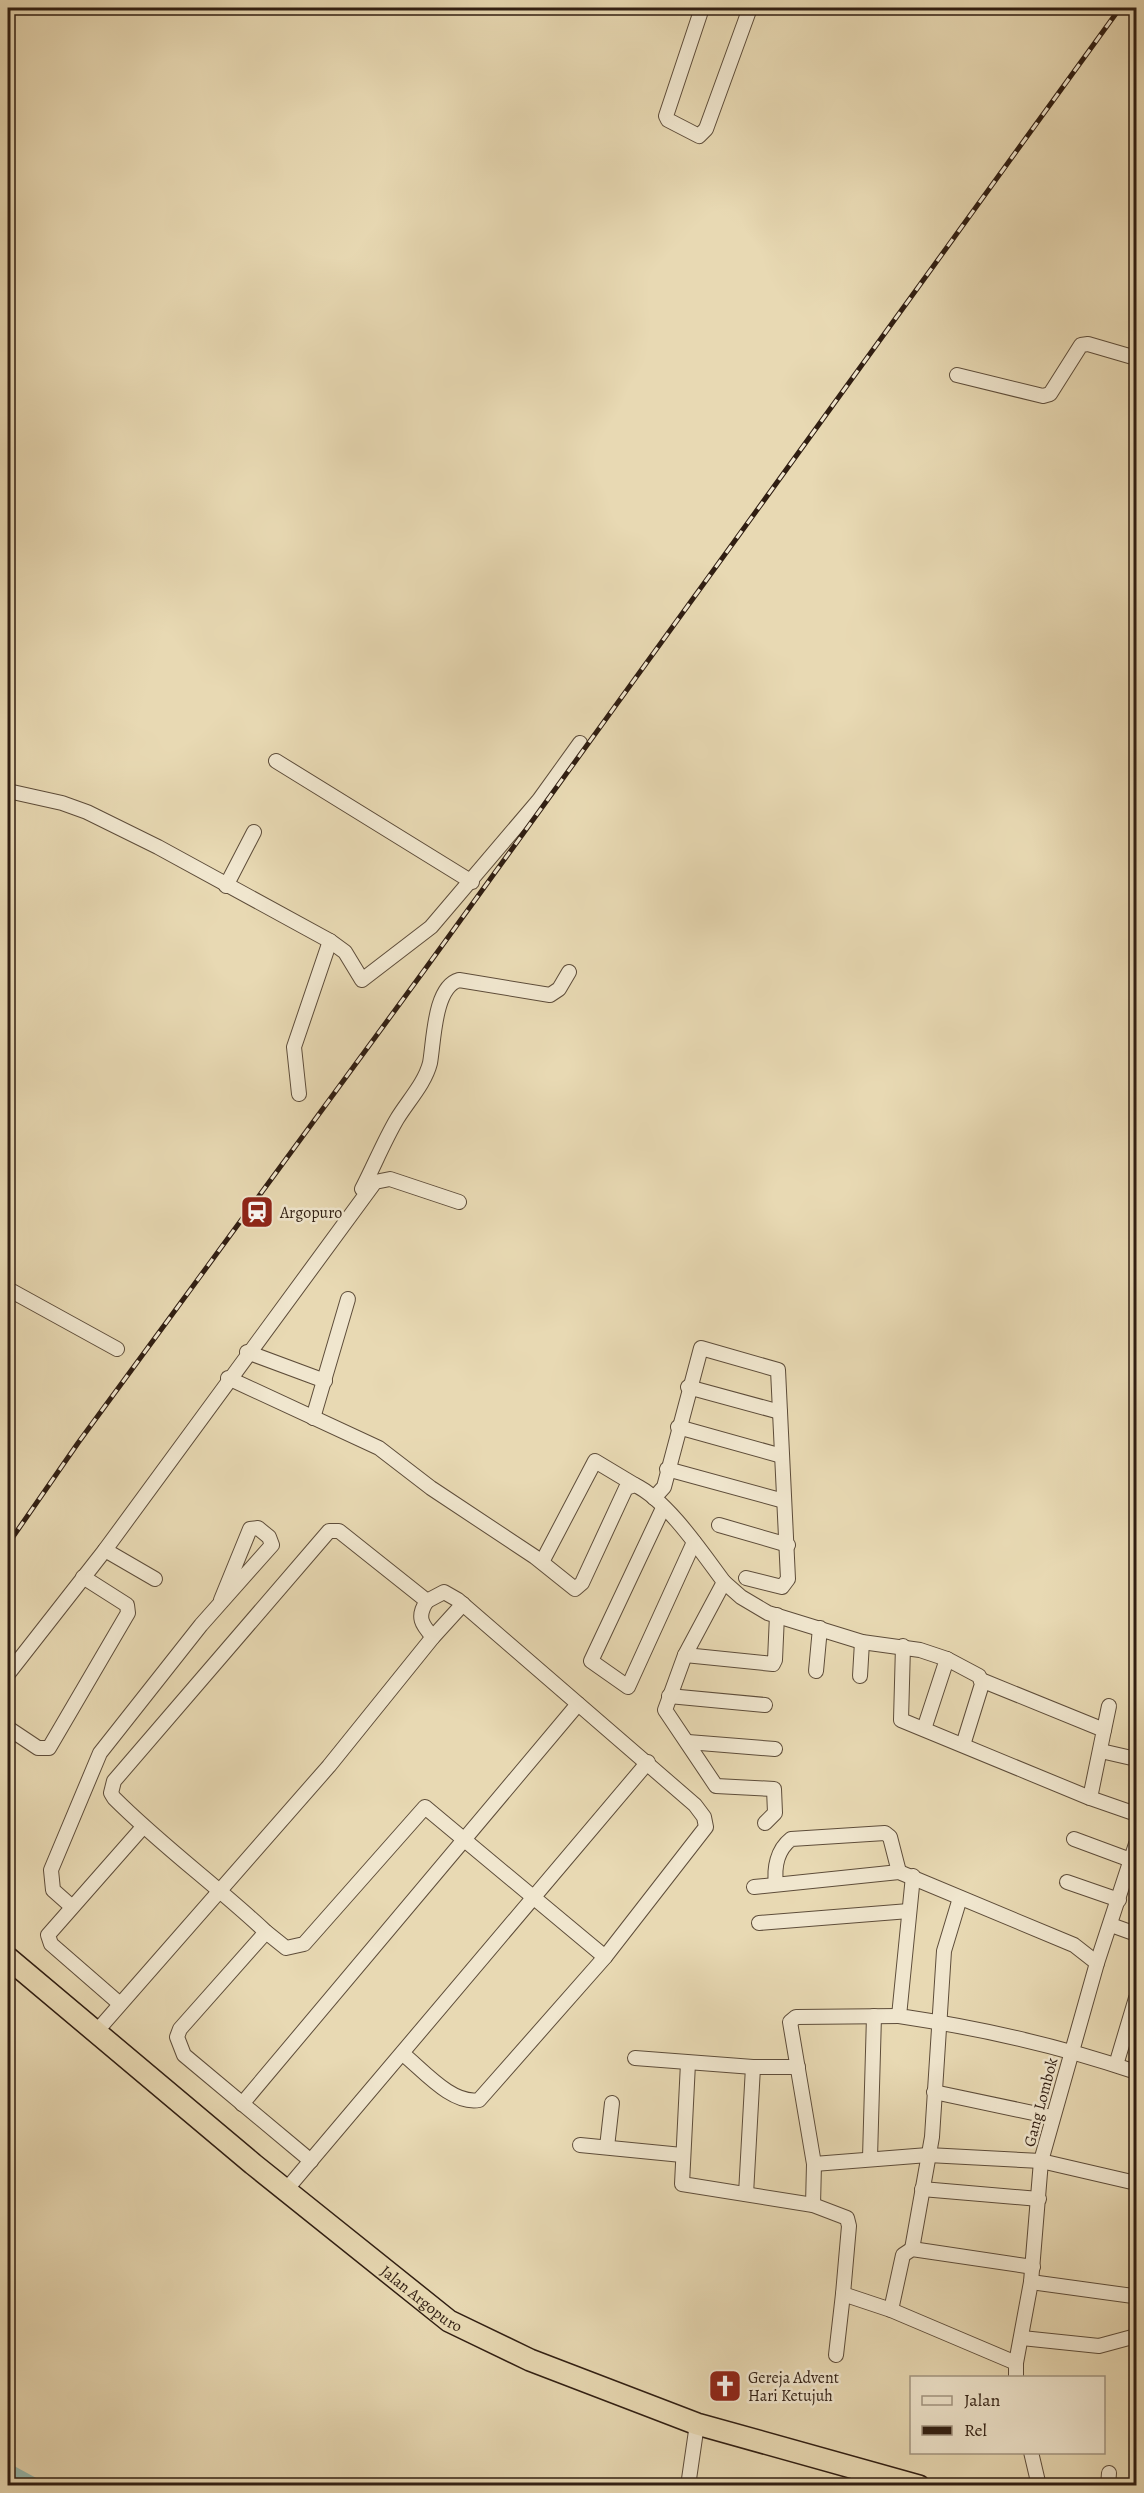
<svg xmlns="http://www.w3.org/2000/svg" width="1144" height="2493" font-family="Alegreya,serif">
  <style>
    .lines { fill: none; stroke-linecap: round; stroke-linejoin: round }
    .river { stroke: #97baaf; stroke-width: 18 }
    .minor-casing { stroke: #5e4d3a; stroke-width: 16 }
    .highway-casing { stroke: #301e12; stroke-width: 24 }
    .minor { stroke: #f0e6ce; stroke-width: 14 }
    .highway { stroke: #e8d9b3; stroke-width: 21 }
    .rail-casing { stroke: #301e12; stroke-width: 5 }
    .rail { stroke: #f0e6ce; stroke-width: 3; stroke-dasharray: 9; stroke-linecap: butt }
    .labels { text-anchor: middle; stroke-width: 5; stroke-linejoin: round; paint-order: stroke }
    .poi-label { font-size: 16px; fill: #301e12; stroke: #f0e6ce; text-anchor: start }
    .street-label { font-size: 16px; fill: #301e12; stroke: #f0e6ce }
  </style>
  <rect width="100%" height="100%" fill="#e8d9b3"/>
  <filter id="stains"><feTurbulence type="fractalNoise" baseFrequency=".00333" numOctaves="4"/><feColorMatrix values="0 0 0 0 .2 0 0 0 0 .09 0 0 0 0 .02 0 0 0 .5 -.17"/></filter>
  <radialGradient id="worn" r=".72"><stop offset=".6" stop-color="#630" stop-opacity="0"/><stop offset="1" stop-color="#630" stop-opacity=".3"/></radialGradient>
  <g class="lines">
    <path class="river" d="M 8,2473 L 32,2486"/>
    <defs>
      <g id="minor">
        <path d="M 702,8 L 666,116 L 668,120 L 699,136 L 706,129 L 750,8"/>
        <path d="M 957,375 L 1043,396 L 1050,394 L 1081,345 L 1088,344 L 1136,358"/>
        <path d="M 276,761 L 472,882"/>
        <path d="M 8,791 L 62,803 L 87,812 L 158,847 L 330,941 L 345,952 L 362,980 L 431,927 L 539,800 L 580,743"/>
        <path d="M 226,886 L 254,832"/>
        <path d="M 299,1094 L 294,1047 L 330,941"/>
        <path d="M 362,1189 C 374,1166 384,1141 397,1119 C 408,1101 425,1083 430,1063 C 434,1041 434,987 459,980 L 550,995 L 559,989 L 569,972"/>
        <path d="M 8,1289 L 117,1349"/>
        <path d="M 247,1352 L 325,1381"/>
        <path d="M 228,1378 L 379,1448 L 431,1488 L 535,1557 L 575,1589 L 582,1583 L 626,1488 L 635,1485 C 667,1500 703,1554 724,1582 L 685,1655 L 665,1710 L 716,1786 L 774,1789 L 775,1813 L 765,1823"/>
        <path d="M 688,1387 L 780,1412"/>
        <path d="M 313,1418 L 348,1299"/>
        <path d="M 678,1427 L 782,1456"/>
        <path d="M 667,1469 L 784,1501"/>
        <path d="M 654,1498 L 664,1487 L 701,1348 L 778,1370 L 788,1579 L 782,1587 L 746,1578"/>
        <path d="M 663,1508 L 591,1661 L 628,1687 L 694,1542"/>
        <path d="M 719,1525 L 788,1545"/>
        <path d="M 105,1550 L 155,1579"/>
        <path d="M 542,1562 L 595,1461 L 635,1485"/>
        <path d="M 724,1582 L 741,1597 L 768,1613 L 862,1642 L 920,1650 L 947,1659 L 979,1676 L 982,1684 L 963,1745"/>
        <path d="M 903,1646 L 901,1720 L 1090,1798 L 1136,1814"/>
        <path d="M 685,1655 L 773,1664 L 775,1660 L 777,1615"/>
        <path d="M 816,1671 L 820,1628"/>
        <path d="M 8,1674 L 105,1550 L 375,1182 L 390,1179 L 459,1202"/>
        <path d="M 860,1676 L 862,1642"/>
        <path d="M 981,1680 L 1104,1730 L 1090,1798"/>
        <path d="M 669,1696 L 765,1705"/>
        <path d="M 8,1728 L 38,1748 L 49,1748 L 128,1613 L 127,1605 L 83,1577"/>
        <path d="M 924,1729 L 947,1659"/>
        <path d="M 1104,1730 L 1109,1706"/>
        <path d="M 688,1742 L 775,1749"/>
        <path d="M 1101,1751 L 1136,1759"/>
        <path d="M 1074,1839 L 1136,1862"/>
        <path d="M 913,1876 L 899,2016 C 979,2028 1060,2046 1136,2072"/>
        <path d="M 1067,1882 L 1119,1900"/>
        <path d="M 776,1884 C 774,1868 777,1850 791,1839 L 885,1833 L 890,1837 L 899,1872"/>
        <path d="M 754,1887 L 899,1872 L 1074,1945 L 1097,1963"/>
        <path d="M 71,1906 L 53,1890 L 51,1870 L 100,1753 L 201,1625 L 272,1545 L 269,1537 L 258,1528 L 250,1529 L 221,1600"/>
        <path d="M 759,1923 L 909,1911"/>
        <path d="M 1111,1925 L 1136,1934"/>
        <path d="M 266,1932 C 217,1886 162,1846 114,1798 L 111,1793 L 114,1781 L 329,1531 L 339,1531 L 427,1601 C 416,1617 422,1625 433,1637"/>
        <path d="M 120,2004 L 51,1944 L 48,1935 L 143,1827"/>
        <path d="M 96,2032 L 329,1766 L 433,1637 L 463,1604"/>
        <path d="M 403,2054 C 423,2070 452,2105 479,2100 L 605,1957 L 706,1827 L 704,1817 L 695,1805 L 458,1600 L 444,1592 L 427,1601"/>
        <path d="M 635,2058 L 753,2067 L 798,2067"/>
        <path d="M 688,2063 L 682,2184 L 813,2205 L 847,2218 L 849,2226 L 843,2294 L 891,2310 L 1016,2363"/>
        <path d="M 1116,2065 L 1136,1998"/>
        <path d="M 934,2092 L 1052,2117"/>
        <path d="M 242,2104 L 578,1704"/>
        <path d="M 580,2145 L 682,2155"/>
        <path d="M 607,2147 L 612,2103"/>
        <path d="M 870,2158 L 874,2016"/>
        <path d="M 311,2161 L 184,2055 L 177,2037 L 180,2029 L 266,1932 L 286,1948 L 304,1944 L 425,1807 L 605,1957"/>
        <path d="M 814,2164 L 928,2155 L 1041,2161 L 1136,2183"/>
        <path d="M 922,2189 L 1039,2199"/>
        <path d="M 286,2190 L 648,1762"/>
        <path d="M 746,2194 L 753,2067"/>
        <path d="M 813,2205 L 814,2164 L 790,2022 L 796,2017 L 899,2016"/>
        <path d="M 912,2249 L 932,2137 L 944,1951 L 960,1898"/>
        <path d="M 1031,2282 L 1133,2296"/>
        <path d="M 891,2310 L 903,2255 L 912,2249 L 1033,2267"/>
        <path d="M 1022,2338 L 1099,2346 L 1136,2336"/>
        <path d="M 836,2355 L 843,2294"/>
        <path d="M 1016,2378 L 1016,2363 L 1031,2282 L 1041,2161 L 1097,1963 L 1136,1844"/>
        <path d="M 1031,2452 L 1039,2486"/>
        <path d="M 688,2486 L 697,2424"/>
        <path d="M 1108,2486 L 1109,2473"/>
      </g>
      <g id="highway">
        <path id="s1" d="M 8,1958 L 253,2164 L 449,2321 L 530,2360 L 697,2424 L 919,2486"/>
      </g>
    </defs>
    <use href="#minor" class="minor-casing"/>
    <use href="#highway" class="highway-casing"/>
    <use href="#minor" class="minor"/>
    <use href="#highway" class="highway"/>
    <defs>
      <path id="rail" d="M 8,1544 L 78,1443 L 423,972 L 1120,8"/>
    </defs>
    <use href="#rail" class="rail-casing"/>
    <use href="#rail" class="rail"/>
  </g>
  <defs>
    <symbol id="station-square" viewBox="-11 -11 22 22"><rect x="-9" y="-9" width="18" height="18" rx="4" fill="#8f2418" stroke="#f0e6ce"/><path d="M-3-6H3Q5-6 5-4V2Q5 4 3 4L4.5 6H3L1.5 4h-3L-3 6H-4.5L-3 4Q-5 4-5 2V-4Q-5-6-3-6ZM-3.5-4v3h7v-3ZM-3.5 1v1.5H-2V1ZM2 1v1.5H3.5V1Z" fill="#fff"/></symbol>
    <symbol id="church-square" viewBox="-11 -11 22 22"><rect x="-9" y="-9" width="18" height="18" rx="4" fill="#8f2418" stroke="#f0e6ce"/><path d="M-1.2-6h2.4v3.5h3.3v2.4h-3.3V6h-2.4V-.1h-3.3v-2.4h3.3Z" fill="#fff"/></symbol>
  </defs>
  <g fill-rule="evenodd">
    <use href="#station-square" x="238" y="1193" width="38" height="38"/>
    <use href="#church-square" x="706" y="2367" width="38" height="38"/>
  </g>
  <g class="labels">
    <g class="poi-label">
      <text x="280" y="1218">Argopuro</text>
      <text x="748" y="2383">Gereja Advent<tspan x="748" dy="18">Hari Ketujuh</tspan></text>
    </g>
    <g class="street-label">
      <text transform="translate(1040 2102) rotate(-75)" y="6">Gang Lombok</text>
      <text dy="6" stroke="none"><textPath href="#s1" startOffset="536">Jalan Argopuro</textPath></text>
    </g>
  </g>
  <rect width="1144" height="2493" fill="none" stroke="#e8d9b3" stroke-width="30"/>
  <rect x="9" y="9" width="1126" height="2475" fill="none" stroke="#301e12" stroke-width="3"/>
  <rect x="15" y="15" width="1114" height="2463" fill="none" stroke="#301e12" stroke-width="1.5"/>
  <rect x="910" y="2376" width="195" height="78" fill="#f0e6ce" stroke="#a39683" stroke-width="1.5"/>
  <rect x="922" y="2396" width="30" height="9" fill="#f0e6ce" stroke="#a39683" stroke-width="1.5"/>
  <text x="964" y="2406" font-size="18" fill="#301e12">Jalan</text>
  <rect x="922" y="2426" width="30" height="9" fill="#301e12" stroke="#a39683" stroke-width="1.5"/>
  <text x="964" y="2436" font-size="18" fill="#301e12">Rel</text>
  <rect width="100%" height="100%" filter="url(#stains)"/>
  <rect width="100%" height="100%" fill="url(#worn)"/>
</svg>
